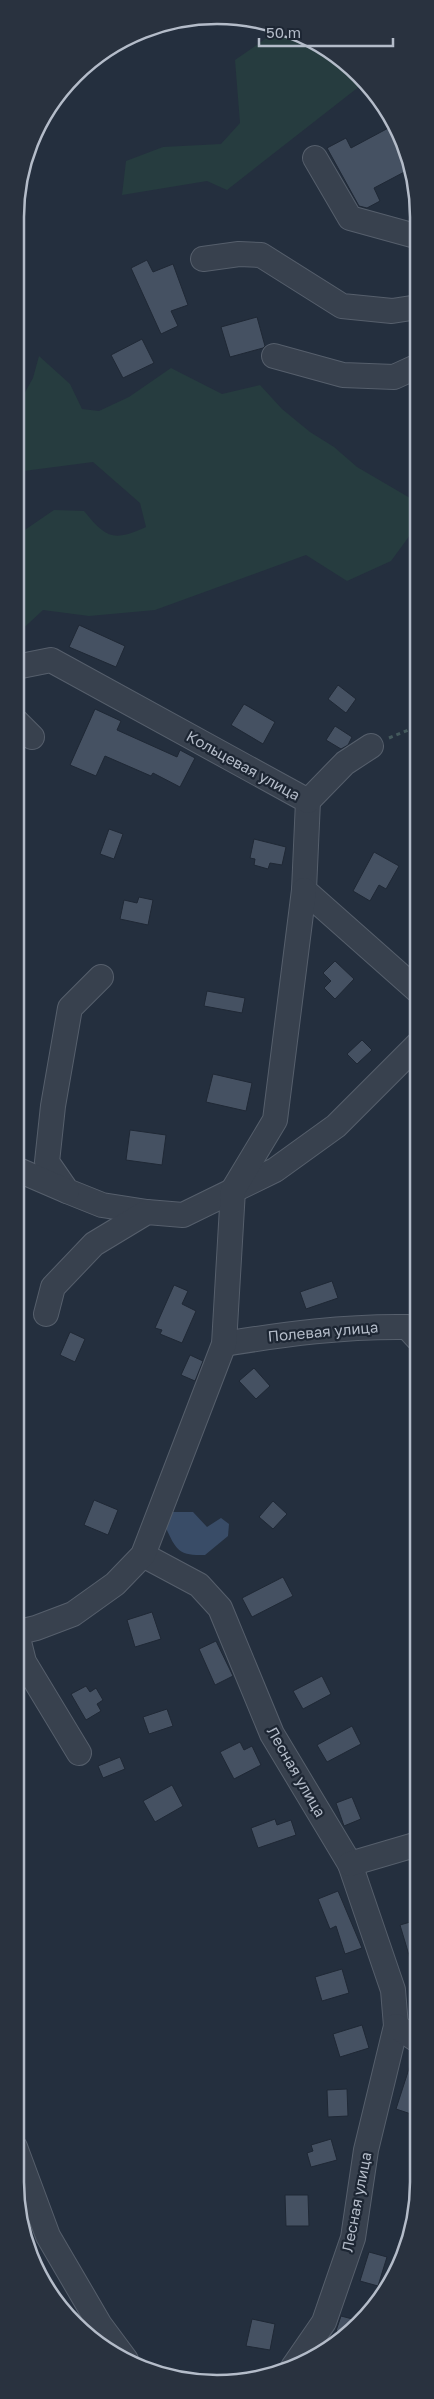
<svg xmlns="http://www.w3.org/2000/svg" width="434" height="2399" font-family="'Golos Text',sans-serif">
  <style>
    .green { fill: #263c3f }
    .water { fill: #394c67 }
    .building { fill: #455162; stroke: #1f2835 }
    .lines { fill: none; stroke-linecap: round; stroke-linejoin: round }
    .minor-casing { stroke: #565f6c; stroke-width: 26 }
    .path { stroke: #44595c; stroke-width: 3; stroke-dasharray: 4 4; stroke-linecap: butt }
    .minor { stroke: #38414e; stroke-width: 24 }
    .labels { text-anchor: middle; stroke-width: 4.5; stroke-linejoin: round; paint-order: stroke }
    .street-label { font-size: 15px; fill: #b4bcc9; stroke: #1d2633 }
    .rim { fill: none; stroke: #b4bcc9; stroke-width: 2.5 }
  </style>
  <rect width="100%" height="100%" fill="#242f3e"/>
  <g class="green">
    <path d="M 281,28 L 307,36 L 360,74 L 365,82 L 227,190 L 207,181 L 122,195 L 126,161 L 163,147 L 221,144 L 240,123 L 235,60 Z"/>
    <path d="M 39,356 L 70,384 L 82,409 L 99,411 L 129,397 L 171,368 L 222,394 L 260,385 L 282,409 L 310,432 L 334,447 L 357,467 L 410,498 L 416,527 L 391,561 L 347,581 L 306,555 L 155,610 L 89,616 L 43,610 L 16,635 L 16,536 L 54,510 L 84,511 C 106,538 113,542 146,527 L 140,503 L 93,462 L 16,472 L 17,398 L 23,396 L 33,378 Z"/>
  </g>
  <path class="water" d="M 173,1512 L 193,1512 L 207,1527 L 221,1518 L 229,1524 L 228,1536 L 205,1555 C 179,1556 176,1550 166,1528 Z"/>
  <g class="building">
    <path d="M 394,125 L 404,139 L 410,169 L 374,188 L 380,201 L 367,208 L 359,206 L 327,148 L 346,138 L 351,148 Z"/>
    <path d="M 147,260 L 153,272 L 173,264 L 188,305 L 171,311 L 178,326 L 161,334 L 131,268 Z"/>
    <path d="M 257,317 L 265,346 L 263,348 L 230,357 L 221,327 Z"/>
    <path d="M 142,339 L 154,363 L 123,378 L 111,355 Z"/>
    <path d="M 79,625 L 125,646 L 116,667 L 69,647 Z"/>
    <path d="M 338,685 L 356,699 L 346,713 L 328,699 Z"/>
    <path d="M 244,704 L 275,722 L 263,744 L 231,725 Z"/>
    <path d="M 95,709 L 121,721 L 117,730 L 177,757 L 180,750 L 195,758 L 180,787 L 153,773 L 151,776 L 105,756 L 96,776 L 70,765 Z"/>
    <path d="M 335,726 L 352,737 L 348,745 L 341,749 L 326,740 Z"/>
    <path d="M 109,829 L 123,834 L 114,859 L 100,854 Z"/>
    <path d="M 254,839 L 286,847 L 282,865 L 270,863 L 268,869 L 254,865 L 255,859 L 250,858 Z"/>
    <path d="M 374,852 L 399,866 L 386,889 L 379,885 L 370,901 L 353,891 Z"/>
    <path d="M 139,897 L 153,900 L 148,925 L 120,919 L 124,900 L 137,903 Z"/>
    <path d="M 335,961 L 354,979 L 335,999 L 324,988 L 331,981 L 323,973 Z"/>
    <path d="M 207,991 L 245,998 L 242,1013 L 204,1006 Z"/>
    <path d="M 362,1040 L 372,1050 L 357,1064 L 347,1054 Z"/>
    <path d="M 213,1074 L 252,1083 L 246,1111 L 206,1102 Z"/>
    <path d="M 130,1130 L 166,1135 L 162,1165 L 126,1160 Z"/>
    <path d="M 332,1281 L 338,1298 L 306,1309 L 300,1292 Z"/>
    <path d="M 174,1285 L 188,1291 L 182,1304 L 196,1311 L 182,1343 L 160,1334 L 162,1330 L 155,1328 Z"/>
    <path d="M 70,1332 L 85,1339 L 75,1362 L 60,1355 Z"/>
    <path d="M 190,1355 L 203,1361 L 195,1381 L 181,1375 Z"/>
    <path d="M 254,1368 L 270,1386 L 256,1399 L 239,1381 Z"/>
    <path d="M 94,1500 L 118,1510 L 108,1535 L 84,1525 Z"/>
    <path d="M 273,1501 L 287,1514 L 273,1529 L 259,1517 Z"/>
    <path d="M 283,1577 L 293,1596 L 252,1617 L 242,1598 Z"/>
    <path d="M 152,1612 L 161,1639 L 135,1647 L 127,1620 Z"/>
    <path d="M 216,1641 L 233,1676 L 215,1685 L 199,1649 Z"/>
    <path d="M 322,1676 L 331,1694 L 303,1709 L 293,1691 Z"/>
    <path d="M 86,1686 L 90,1692 L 96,1688 L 103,1700 L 97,1704 L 101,1711 L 86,1720 L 71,1694 Z"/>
    <path d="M 167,1709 L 173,1726 L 149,1734 L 143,1717 Z"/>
    <path d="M 352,1726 L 361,1744 L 327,1762 L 317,1745 Z"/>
    <path d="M 240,1742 L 244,1750 L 252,1746 L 261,1765 L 234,1779 L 220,1752 Z"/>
    <path d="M 120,1757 L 125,1769 L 103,1778 L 98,1766 Z"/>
    <path d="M 172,1785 L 183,1806 L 155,1822 L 143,1801 Z"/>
    <path d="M 352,1797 L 361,1819 L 344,1826 L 336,1803 Z"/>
    <path d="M 275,1819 L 277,1825 L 291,1820 L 296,1835 L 258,1848 L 251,1828 Z"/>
    <path d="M 338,1891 L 362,1948 L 345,1954 L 336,1926 L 330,1929 L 318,1899 Z"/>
    <path d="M 417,1920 L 417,1972 L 414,1972 L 400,1925 Z"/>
    <path d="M 342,1969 L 349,1993 L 322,2001 L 315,1977 Z"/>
    <path d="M 362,2025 L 369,2048 L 340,2057 L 333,2034 Z"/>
    <path d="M 414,2053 L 417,2054 L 417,2116 L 396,2109 Z"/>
    <path d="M 347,2089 L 348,2116 L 328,2117 L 327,2090 Z"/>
    <path d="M 331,2139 L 337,2160 L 311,2167 L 307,2153 L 313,2151 L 311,2145 Z"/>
    <path d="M 285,2195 L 308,2195 L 309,2226 L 286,2226 Z"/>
    <path d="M 369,2252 L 387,2257 L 378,2286 L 360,2281 Z"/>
    <path d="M 341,2316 L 360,2321 L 350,2334 L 336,2331 Z"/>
    <path d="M 252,2319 L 275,2324 L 270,2350 L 246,2346 Z"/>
  </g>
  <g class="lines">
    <defs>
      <g id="minor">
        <path d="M 315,158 L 350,218 L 419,237"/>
        <path d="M 203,259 L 239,254 L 261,255 L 342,306 L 392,311 L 418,307"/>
        <path d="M 274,356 L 343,375 L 394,377 L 418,366"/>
        <path d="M 16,667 L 51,660 L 308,801 L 304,890 L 418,991"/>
        <path d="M 16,721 L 32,737"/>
        <path d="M 308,801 L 345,763 L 371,746"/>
        <path d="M 101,977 L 70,1008 L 53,1106 L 47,1162 L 67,1191 L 102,1205 L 147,1212"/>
        <path d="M 16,1169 L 67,1191"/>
        <path d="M 46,1314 L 53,1287 L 94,1244 L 147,1212 L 183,1215 L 275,1170 L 336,1126 L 418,1044"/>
        <path d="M 224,1344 C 285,1334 345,1326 407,1327 L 418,1339"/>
        <path d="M 143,1555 L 199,1585 L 220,1608 L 272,1734 L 350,1864 L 393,1990 L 396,2026 L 366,2150 L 353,2238 L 324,2322 L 293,2367"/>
        <path d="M 15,1633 L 36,1628 L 73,1614 L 115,1584 L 143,1555 L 224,1344 L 233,1190 L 275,1120 L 304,890"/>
        <path d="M 17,1634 L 24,1662 L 79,1753"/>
        <path d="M 350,1864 L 418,1844"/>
        <path d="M 396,2026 L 417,2040"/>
        <path d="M 15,2147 L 48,2236 L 100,2325 L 126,2360"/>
      </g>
    </defs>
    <use href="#minor" class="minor-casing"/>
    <path class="path" d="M 389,738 L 418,726"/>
    <use href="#minor" class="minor"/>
  </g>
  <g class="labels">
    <g class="street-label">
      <text transform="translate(243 766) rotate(29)" y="5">Кольцевая улица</text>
      <text transform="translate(323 1332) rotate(-5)" y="5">Полевая улица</text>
      <text transform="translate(296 1772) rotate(60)" y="5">Лесная улица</text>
      <text transform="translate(357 2202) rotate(-79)" y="5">Лесная улица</text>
    </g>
  </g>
  <path d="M0 0H434V2399H0ZM217 24H217A193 193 0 0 1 410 217V2182A193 193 0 0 1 217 2375H217A193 193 0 0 1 24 2182V217A193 193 0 0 1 217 24Z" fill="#29323f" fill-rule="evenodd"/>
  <path class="rim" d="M217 24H217A193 193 0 0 1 410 217V2182A193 193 0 0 1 217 2375H217A193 193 0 0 1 24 2182V217A193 193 0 0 1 217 24Z"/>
  <path d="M259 38v8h134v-8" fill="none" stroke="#b4bcc9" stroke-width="2.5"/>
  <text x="266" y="38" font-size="15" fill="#b4bcc9" stroke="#1d2633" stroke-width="4" paint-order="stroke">50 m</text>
</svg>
